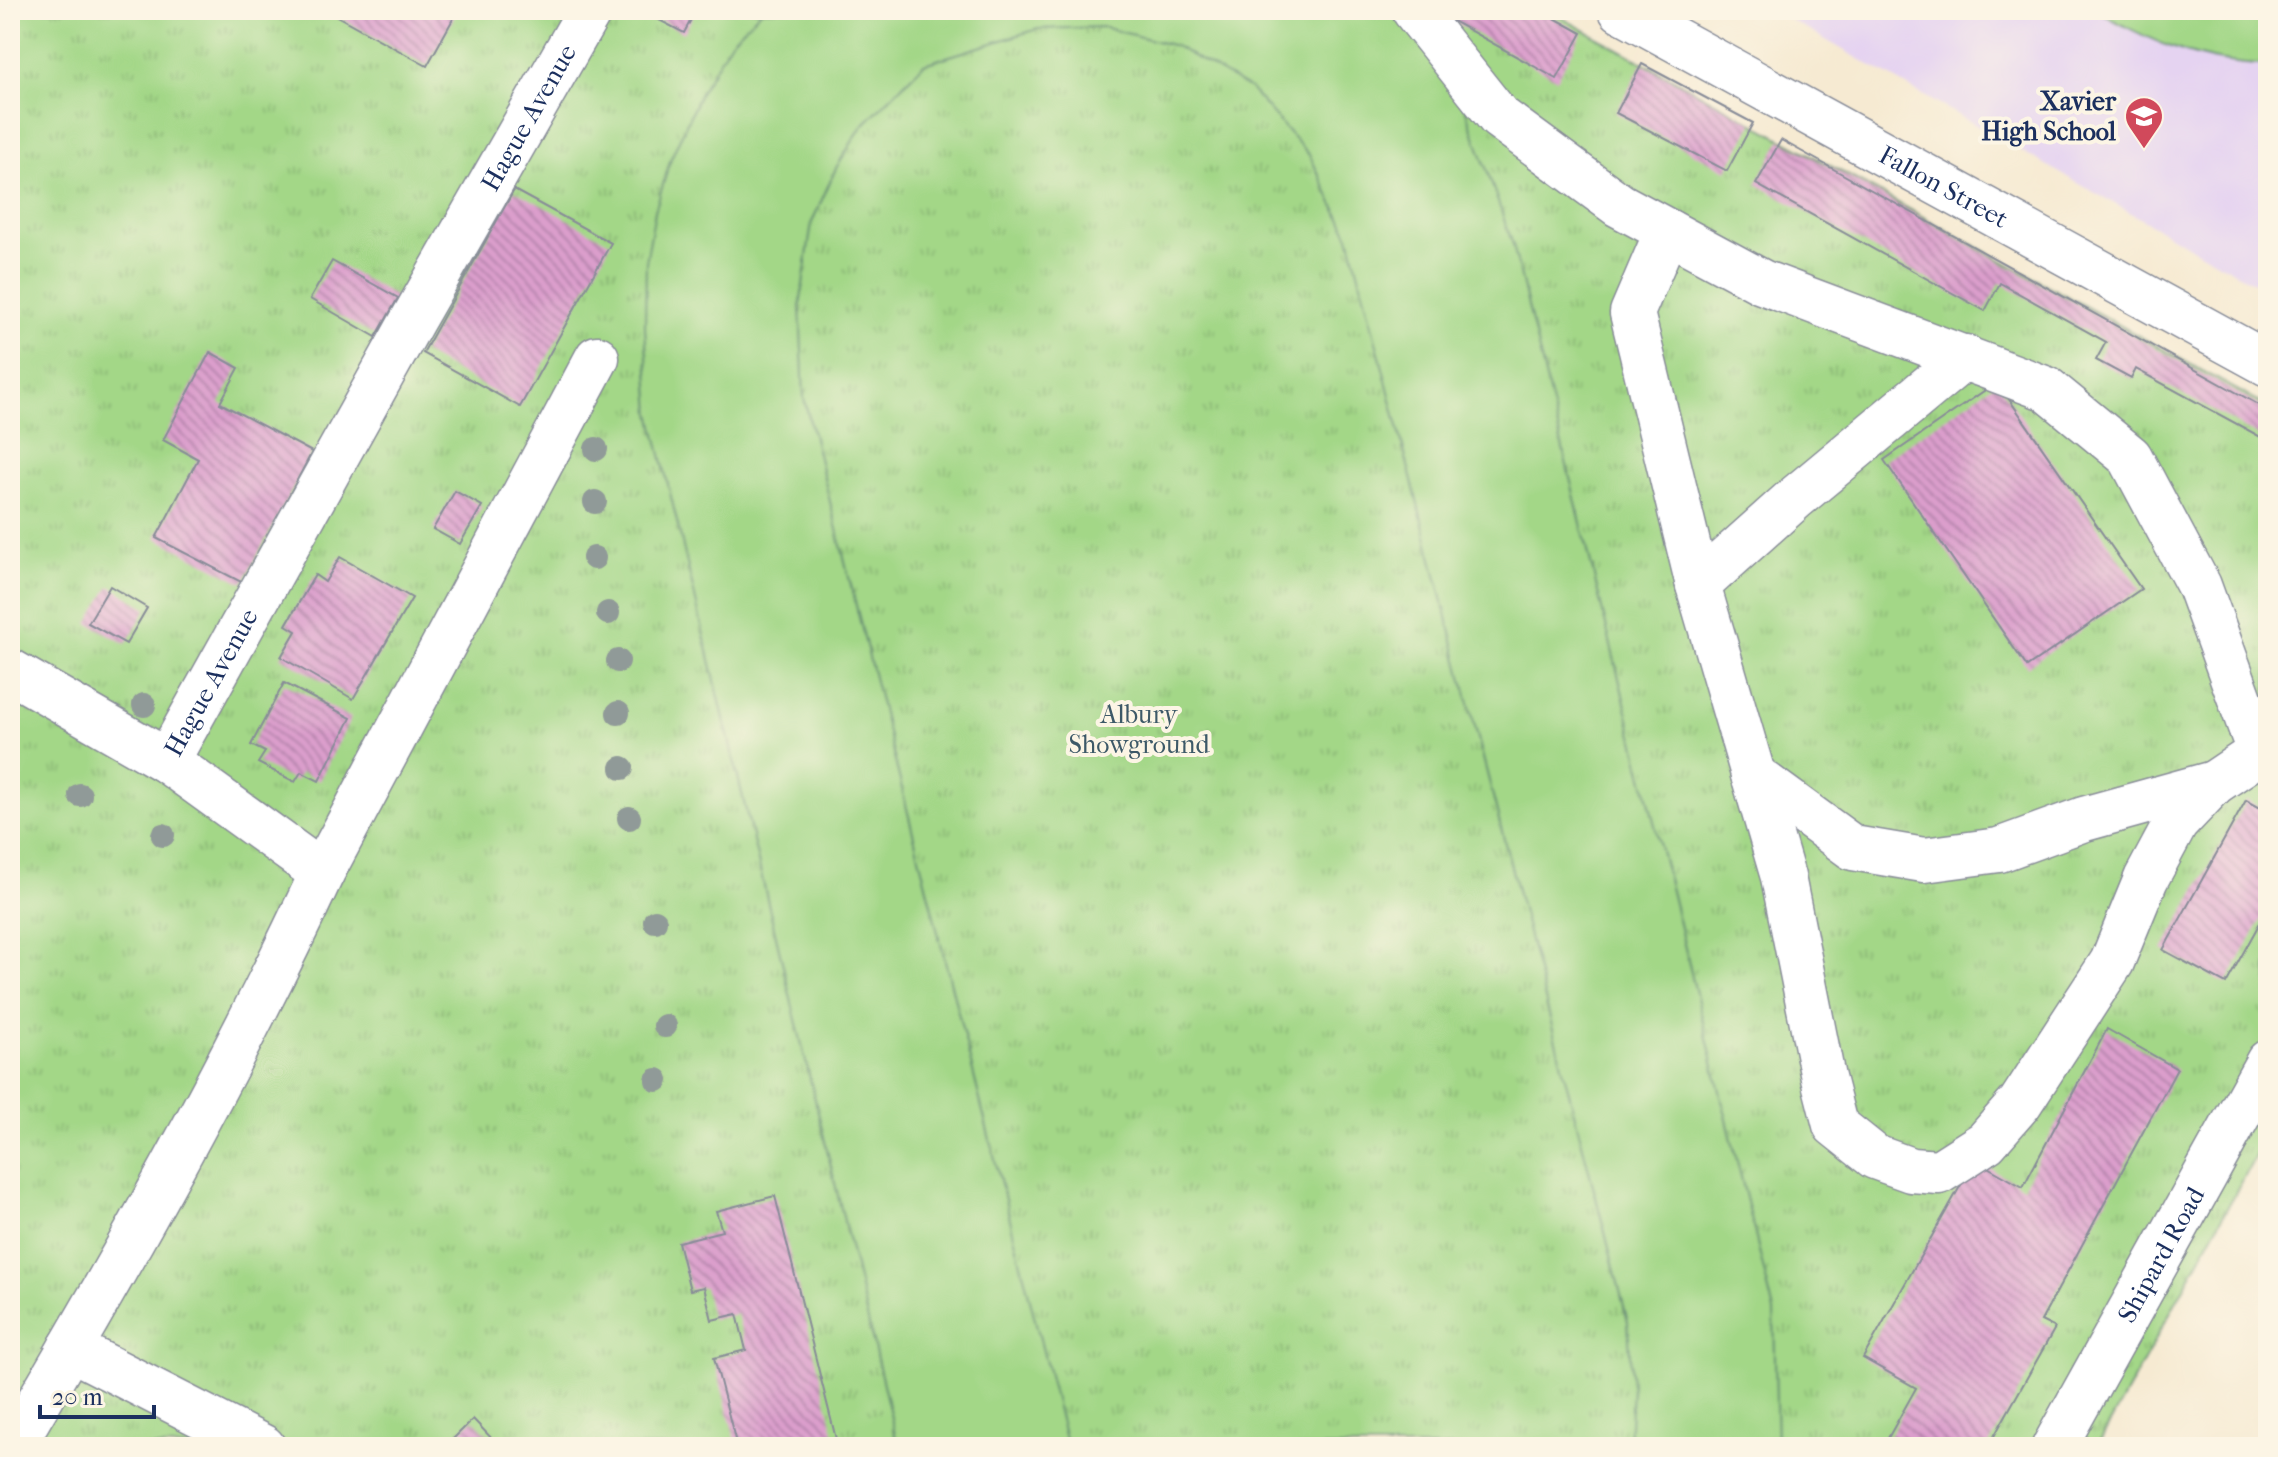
<svg xmlns="http://www.w3.org/2000/svg" width="2278" height="1457" font-family="'IM FELL French Canon',serif">
  <style>
    .built { fill: #e5d3f1 }
    .grass { fill: url(#grass-tufts); stroke: #5f8372; stroke-width: 2 }
    .pitch { fill: #a3d787; stroke: #5f8372; stroke-width: 2 }
    .building { fill: url(#building-back-hatch) }
    .lines { fill: none; stroke-linecap: round; stroke-linejoin: round }
    .minor-casing { stroke: #888c98; stroke-width: 47 }
    .minor { stroke: #fff; stroke-width: 44 }
    .tree { fill: #909a98 }
    .labels { text-anchor: middle; stroke-width: 8; stroke-linejoin: round; paint-order: stroke }
    .poi-label { font-size: 26px; font-weight: bold; fill: #1b2f5e; stroke: #fcf5e5; text-anchor: end }
    .street-label { font-size: 26px; fill: #1b2f5e; stroke: #fcf5e5 }
    .park-label { font-size: 26px; fill: #3d5968; stroke: #fcf5e5 }
  </style>
  <defs>
    <pattern id="grass-tufts" width="24" height="20" patternUnits="userSpaceOnUse" patternTransform="scale(2)"><rect width="24" height="20" fill="#a3d787"/><path d="M3 7l-1-3M5 7V3M7 7l1-3M15 17l-1-3M17 17v-4M19 17l1-3" fill="none" stroke="#8cb977"/></pattern>
    <pattern id="building-back-hatch" width="6" height="6" patternUnits="userSpaceOnUse" patternTransform="scale(2)"><rect width="6" height="6" fill="#db9ecc"/><path d="M-1 5l2 2M0 0l6 6M5-1l2 2" fill="none" stroke="#b181a9"/></pattern>
  </defs>
  <rect width="100%" height="100%" fill="#fcf5e5"/>
  <filter id="ink" filterUnits="userSpaceOnUse"><feTurbulence type="fractalNoise" baseFrequency=".0125" numOctaves="2"/><feDisplacementMap in="SourceGraphic" scale="16" xChannelSelector="R" yChannelSelector="G"/><feConvolveMatrix kernelMatrix="1 2 1 2 8 2 1 2 1" color-interpolation-filters="sRGB"/></filter>
  <filter id="wash" filterUnits="userSpaceOnUse"><feTurbulence type="fractalNoise" baseFrequency=".006" numOctaves="4" result="noise"/><feDisplacementMap in="SourceGraphic" scale="32" xChannelSelector="R" yChannelSelector="G"/><feGaussianBlur stdDeviation="1.8" result="paint"/><feColorMatrix in="noise" values="0 0 0 0 0 0 0 0 0 0 0 0 0 0 0 0 0 1.4 0 .05"/><feComposite in="paint" operator="in"/></filter>
  <g filter="url(#wash)">
    <rect width="100%" height="100%" fill="#f6ead2"/>
    <path class="built" d="M 1773,10 L 2268,10 L 2268,291 Z"/>
    <path class="grass" d="M 10,10 L 1548,10 L 2268,407 L 2268,1133 L 2097,1447 L 10,1447 Z"/>
    <g class="pitch">
      <path d="M 762,10 L 1397,10 L 1464,105 L 1513,245 L 1774,1312 L 1777,1447 L 1629,1447 L 1632,1388 L 1628,1322 L 1349,236 L 1310,156 L 1250,89 L 1175,46 L 1103,27 L 1038,29 L 924,64 L 862,126 L 836,168 L 812,222 L 800,306 L 804,398 L 1067,1447 L 898,1447 L 651,413 L 645,328 L 646,262 L 655,211 L 671,158 L 700,93 L 731,41 Z"/>
      <path d="M 2096,10 L 2268,10 L 2268,65 C 2203,65 2150,42 2096,10 Z"/>
    </g>
    <g id="blocks">
      <g class="building">
        <path d="M 326,10 L 458,10 L 427,66 Z"/>
        <path d="M 640,10 L 696,10 L 684,33 Z"/>
        <path d="M 1433,10 L 1540,10 L 1582,33 L 1557,79 Z"/>
        <path d="M 1642,64 L 1753,123 L 1727,171 L 1616,113 Z"/>
        <path d="M 1781,140 L 2268,410 L 2268,441 L 2136,369 L 2131,379 L 2096,360 L 2106,342 L 2000,283 L 1985,311 L 1756,184 Z"/>
        <path d="M 514,190 L 611,243 L 520,407 L 423,353 Z"/>
        <path d="M 332,261 L 398,298 L 376,337 L 310,299 Z"/>
        <path d="M 210,352 L 239,368 L 220,403 L 312,452 L 243,583 L 156,538 L 198,459 L 163,440 Z"/>
        <path d="M 1997,382 L 2141,589 L 2027,667 L 1884,460 Z"/>
        <path d="M 455,491 L 482,506 L 460,544 L 433,529 Z"/>
        <path d="M 340,557 L 412,598 L 353,699 L 281,657 L 296,631 L 286,625 L 315,575 L 325,582 Z"/>
        <path d="M 110,586 L 147,608 L 126,644 L 88,623 Z"/>
        <path d="M 284,683 L 351,718 L 319,781 L 301,772 L 295,782 L 258,763 L 265,752 L 251,745 Z"/>
        <path d="M 2246,800 L 2268,812 L 2268,908 L 2226,984 L 2163,950 Z"/>
        <path d="M 2107,1029 L 2177,1069 L 2041,1321 L 2055,1328 L 1988,1447 L 1883,1447 L 1916,1388 L 1863,1358 L 1975,1160 L 2023,1187 Z"/>
        <path d="M 775,1196 L 838,1447 L 737,1447 L 714,1358 L 746,1350 L 737,1314 L 712,1320 L 704,1287 L 690,1290 L 678,1242 L 722,1231 L 716,1211 Z"/>
        <path d="M 473,1419 L 500,1447 L 445,1447 Z"/>
      </g>
    </g>
  </g>
  <g filter="url(#ink)">
    <use href="#blocks" fill-opacity="0" stroke="#888c98" stroke-width="2"/>
    <g class="lines">
      <defs>
        <g id="minor">
          <path d="M 1414,10 L 1499,117 L 1619,205 L 1762,282 L 2047,389 L 2130,457 L 2199,586 L 2253,735 L 2268,757"/>
          <path id="s1" d="M 1621,10 L 2268,364"/>
          <path d="M 1667,231 L 1632,313 L 1698,585 L 1783,877 L 1823,1078 L 1835,1125 L 1875,1157 L 1911,1170 L 1939,1172 L 1986,1142 L 2020,1103 L 2112,962 L 2146,879 L 2176,823 L 2214,783 L 2263,750"/>
          <path d="M 1698,585 L 1794,499 L 1965,357"/>
          <path d="M 10,671 L 167,761 L 322,873 C 230,1071 123,1260 12,1447"/>
          <path id="s2" d="M 167,761 L 412,321 L 590,10"/>
          <path d="M 1753,775 L 1853,848 L 1924,860 L 1999,850 L 2084,819 L 2214,783"/>
          <path d="M 322,873 L 597,358"/>
          <path d="M 70,1348 L 263,1447"/>
          <path id="s3" d="M 2054,1447 L 2268,1062"/>
        </g>
      </defs>
      <use href="#minor" class="minor-casing"/>
      <use href="#minor" class="minor"/>
    </g>
    <g class="tree">
      <circle cx="596" cy="449" r="12"/>
      <circle cx="595" cy="502" r="12"/>
      <circle cx="594" cy="558" r="12"/>
      <circle cx="608" cy="613" r="12"/>
      <circle cx="618" cy="661" r="12"/>
      <circle cx="144" cy="705" r="12"/>
      <circle cx="618" cy="713" r="12"/>
      <circle cx="622" cy="768" r="12"/>
      <circle cx="80" cy="795" r="12"/>
      <circle cx="629" cy="818" r="12"/>
      <circle cx="163" cy="835" r="12"/>
      <circle cx="655" cy="921" r="12"/>
      <circle cx="665" cy="1026" r="12"/>
      <circle cx="657" cy="1080" r="12"/>
    </g>
  </g>
  <defs>
    <symbol id="school-pin" viewBox="-11 -11 22 30"><path d="M0 17L-7.5 6A9.5 9.5 0 1 1 7.5 6Z" fill="#d1495b" stroke="#fcf5e5"/><path d="M0-5L7-2L0 1L-7-2ZM-4 1L0 2.5L4 1V4Q0 6-4 4Z" fill="#fff"/></symbol>
  </defs>
  <g fill-rule="evenodd">
    <use href="#school-pin" x="2122" y="94" width="44" height="60"/>
  </g>
  <g class="labels">
    <g class="poi-label">
      <text x="2116" y="110">Xavier<tspan x="2116" dy="30">High School</tspan></text>
    </g>
    <g class="street-label">
      <text dy="9" stroke="none"><textPath href="#s2" startOffset="738">Hague Avenue</textPath></text>
      <text dy="9" stroke="none"><textPath href="#s1" startOffset="368">Fallon Street</textPath></text>
      <text dy="9" stroke="none"><textPath href="#s2" startOffset="90">Hague Avenue</textPath></text>
      <text dy="9" stroke="none"><textPath href="#s3" startOffset="220">Shipard Road</textPath></text>
    </g>
    <g class="park-label">
      <text x="1139" y="723">Albury<tspan x="1139" dy="30">Showground</tspan></text>
    </g>
  </g>
  <rect width="2278" height="1457" fill="none" stroke="#fcf5e5" stroke-width="40"/>
  <path d="M40 1405v12h114v-12" fill="none" stroke="#1b2f5e" stroke-width="4"/>
  <text x="52" y="1405" font-size="24" fill="#1b2f5e" stroke="#fcf5e5" stroke-width="6" paint-order="stroke">20 m</text>
</svg>
